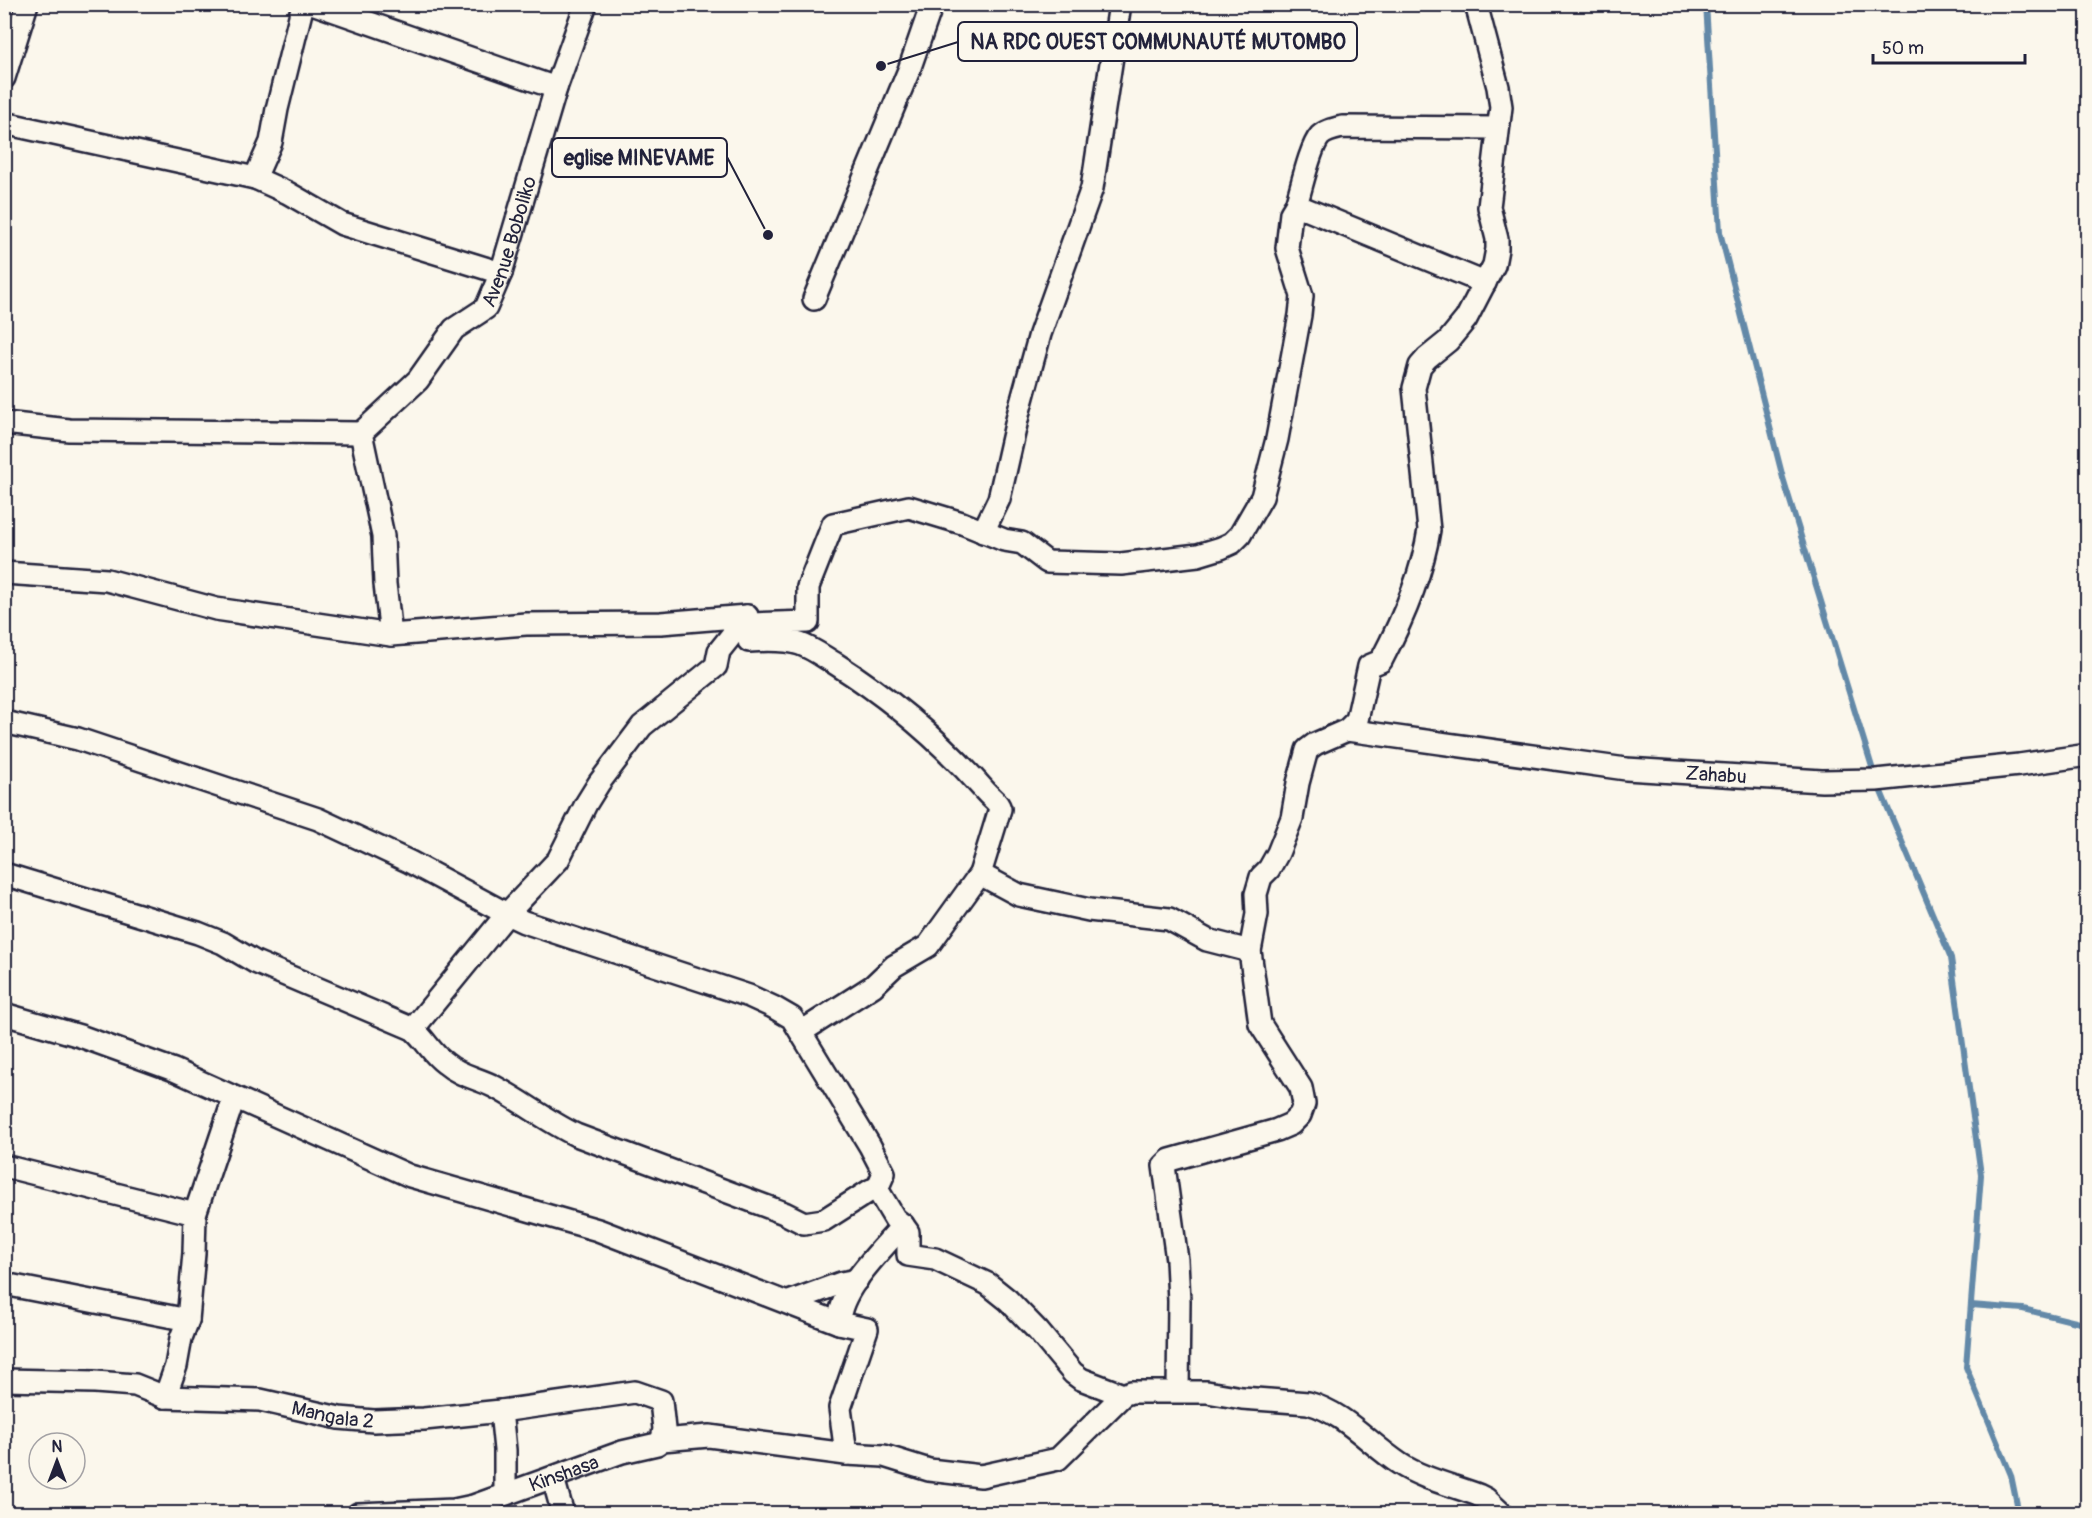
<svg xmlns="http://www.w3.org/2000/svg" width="2092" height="1518" font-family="Pangolin,sans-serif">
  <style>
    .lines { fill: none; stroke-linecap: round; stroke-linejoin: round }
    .stream { stroke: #6489a8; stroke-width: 6 }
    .minor-casing { stroke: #22223b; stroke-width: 26 }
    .minor { stroke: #fbf7ec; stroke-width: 21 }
    .labels { text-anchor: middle; stroke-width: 6; stroke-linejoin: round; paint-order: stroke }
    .street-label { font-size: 20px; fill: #22223b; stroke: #fbf7ec }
    .leader { fill: none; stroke: #22223b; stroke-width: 2 }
    .callout-dot { fill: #22223b; stroke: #fbf7ec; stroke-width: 2 }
    .callout { fill: #fbf7ec; stroke: #22223b; stroke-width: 2 }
    .callout-label { font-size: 21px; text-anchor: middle; font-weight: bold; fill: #22223b }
  </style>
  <rect width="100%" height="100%" fill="#fbf7ec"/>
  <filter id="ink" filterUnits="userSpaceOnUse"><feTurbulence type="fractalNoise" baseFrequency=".0167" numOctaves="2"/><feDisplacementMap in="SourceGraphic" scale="12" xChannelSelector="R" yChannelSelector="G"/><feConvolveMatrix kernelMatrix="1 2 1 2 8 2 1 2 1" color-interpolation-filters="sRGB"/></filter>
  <g filter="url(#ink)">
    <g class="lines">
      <g class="stream">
        <path d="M 1706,4 L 1720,232 L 1783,478 L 1876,780 L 1951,958 L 1981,1175 L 1966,1367 L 2011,1475 L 2019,1514"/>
        <path d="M 1971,1305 L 2023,1309 L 2088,1325"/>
      </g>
      <defs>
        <g id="minor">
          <path d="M 315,4 L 556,88"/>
          <path d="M 4,78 L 27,4"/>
          <path d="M 4,123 L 255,178 L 288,193 L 342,224 L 501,273"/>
          <path d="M 255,178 L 271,142 L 277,109 L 303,4"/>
          <path d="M 1296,205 L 1485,283"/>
          <path d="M 814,299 L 909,70 L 932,4"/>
          <path d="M 4,423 L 69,430 L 361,433"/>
          <path id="s1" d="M 361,433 L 418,380 L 454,329 L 486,308 L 501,273 L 556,88 L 586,4"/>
          <path d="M 361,433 L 383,536 L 385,584 L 391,635"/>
          <path d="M 983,532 L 999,499 L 1019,411 L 1040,334 L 1092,188 L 1120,4"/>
          <path d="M 4,573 L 107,580 L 216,609 L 391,635 L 526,624 L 661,623 L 747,616"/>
          <path d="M 4,722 L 78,739 L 318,819 L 410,862 L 507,914 L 524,922 L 749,996 L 773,1007 L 792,1018 L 870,1146 L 884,1173 L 877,1189"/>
          <path id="s2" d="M 1347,730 L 1626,769 L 1822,781 L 1876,780 L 2019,765 L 2088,755"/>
          <path d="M 4,874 L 198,933 L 223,943 L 255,962 L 413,1029 C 425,1039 432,1054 445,1063 C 460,1076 478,1078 495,1087 C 523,1102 547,1121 576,1135 L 784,1213 L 804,1223 L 824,1220 L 871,1190 L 877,1189"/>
          <path d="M 980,874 L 1019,895 L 1089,910 L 1169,919 L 1207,940 L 1250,951"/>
          <path d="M 4,1014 L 80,1036 L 174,1070 L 410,1176 L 598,1230 L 839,1323"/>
          <path d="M 413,1029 L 507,914 L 558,860 L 586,804 L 599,783 L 642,726 L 716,666 L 719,651 L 747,616"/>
          <path d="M 801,1032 L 873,986 L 894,966 L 928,946 L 980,874 L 1000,809 C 998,801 992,799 986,792 C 943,743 891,699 836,664 C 824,657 812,648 800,644 C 784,639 765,640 749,641 L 751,624 L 808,622 L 808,587 L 833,524 L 909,507 L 962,523 L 1004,540 L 1022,543 L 1047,562 L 1121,564 L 1198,555 L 1221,548 L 1232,543 L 1240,535 L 1262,497 L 1277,439 L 1300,315 L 1302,296 L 1287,248 L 1291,213 L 1296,205 C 1301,190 1310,147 1320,136 C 1325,131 1334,129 1342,127 L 1498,128"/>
          <path d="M 4,1166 L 195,1214"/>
          <path d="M 877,1189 L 895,1219 L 903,1225 L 908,1232 L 908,1255 L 935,1259 L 988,1284 L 1008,1300 L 1038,1331 L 1073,1373 L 1081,1379 L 1123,1395"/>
          <path d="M 4,1284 L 188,1320"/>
          <path d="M 789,1302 L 841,1283 L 857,1280"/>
          <path id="s3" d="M 4,1380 L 95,1382 L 135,1385 L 165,1397 L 260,1400 L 339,1418 L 374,1421 L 424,1419 L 501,1411 L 635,1392 L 661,1401 L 664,1429 L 662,1440"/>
          <path d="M 1178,1391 L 1179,1301 L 1177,1260 L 1164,1166 L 1170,1160 L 1277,1130 L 1291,1124 L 1300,1115 L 1304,1104 L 1301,1088 L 1260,1024 L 1250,951 L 1257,914 L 1256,894 L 1261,877 L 1269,869 L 1278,853 L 1292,818 L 1298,783 L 1307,750 L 1315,744 L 1347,730 L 1357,720 L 1369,666 L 1381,661 C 1402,621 1422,576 1429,530 L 1414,388 L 1420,366 L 1427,358 L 1448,341 L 1466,319 L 1494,265 L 1497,249 L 1497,239 L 1489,207 L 1501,107 L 1498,87 L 1476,4"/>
          <path d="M 165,1397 L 176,1366 L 181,1338 L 188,1320 L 194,1253 L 195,1214 L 234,1098"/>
          <path d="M 501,1411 L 505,1450 L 505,1494"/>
          <path d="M 846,1454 L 840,1408 L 867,1329 L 839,1323 C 839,1289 882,1250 903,1225"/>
          <path d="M 553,1478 L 563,1514"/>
          <path id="s4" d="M 358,1514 L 454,1510 L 473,1506 L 622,1452 L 657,1444 L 662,1440 L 709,1436 L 846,1454 L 884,1456 L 929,1470 L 981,1476 L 1058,1459 L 1123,1395 L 1131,1392 L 1207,1392 L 1242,1398 L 1308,1403 C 1345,1413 1368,1443 1400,1464 C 1421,1478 1454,1486 1478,1495 L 1486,1499 L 1502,1514"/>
        </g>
      </defs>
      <use href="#minor" class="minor-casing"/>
      <use href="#minor" class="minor"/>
    </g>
  </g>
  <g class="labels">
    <g class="street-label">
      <text dy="7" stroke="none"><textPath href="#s1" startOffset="249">Avenue Boboliko</textPath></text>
      <text dy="7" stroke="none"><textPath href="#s2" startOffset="372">Zahabu</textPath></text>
      <text dy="7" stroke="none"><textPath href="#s3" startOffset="333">Mangala 2</textPath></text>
      <text dy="7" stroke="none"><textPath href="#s4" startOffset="212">Kinshasa</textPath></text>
    </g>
  </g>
  <path class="leader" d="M881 66L958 42M768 235L727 157"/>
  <g class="callout-dot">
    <circle cx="881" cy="66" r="6"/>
    <circle cx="768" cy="235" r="6"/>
  </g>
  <g class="callout">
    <rect x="958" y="22" width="399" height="39" rx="6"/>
    <rect x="552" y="138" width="175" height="39" rx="6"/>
  </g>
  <g class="callout-label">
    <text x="1158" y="49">NA RDC OUEST COMMUNAUTÉ MUTOMBO</text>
    <text x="639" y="165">eglise MINEVAME</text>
  </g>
  <rect width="2092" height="1518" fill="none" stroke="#fbf7ec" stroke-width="24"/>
  <rect x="12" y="12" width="2068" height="1494" fill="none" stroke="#22223b" stroke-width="2" filter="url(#ink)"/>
  <g transform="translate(57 1461)"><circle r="28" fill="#fbf7ec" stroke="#a4a2a5" stroke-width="1.5"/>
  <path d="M0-4.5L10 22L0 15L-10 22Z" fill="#22223b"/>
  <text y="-9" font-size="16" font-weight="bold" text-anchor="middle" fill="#22223b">N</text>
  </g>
  <path d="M1873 54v9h152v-9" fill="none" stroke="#22223b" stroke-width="3"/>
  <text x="1882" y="54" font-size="18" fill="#22223b" stroke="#fbf7ec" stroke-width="4.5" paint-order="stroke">50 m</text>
</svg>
